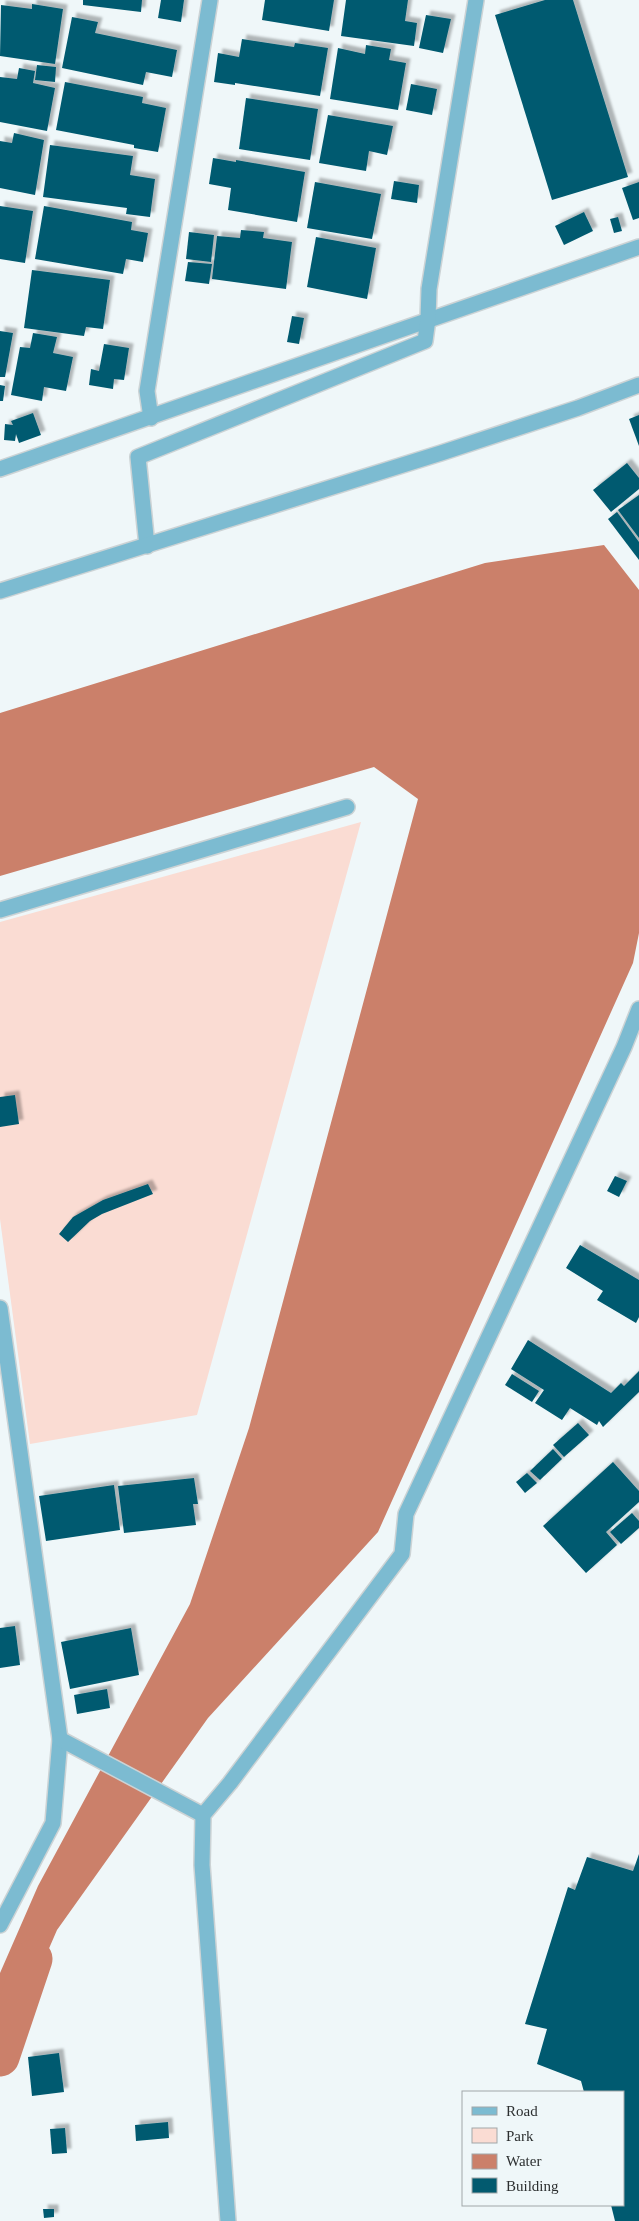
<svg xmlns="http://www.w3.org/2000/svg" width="639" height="2221" font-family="'Times New Roman',serif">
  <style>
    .green { fill: #fadcd3 }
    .water { fill: #cb806a }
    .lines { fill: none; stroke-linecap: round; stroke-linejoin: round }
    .canal { stroke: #cb806a; stroke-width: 39 }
    .building { fill: #025a6f; filter: url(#shadow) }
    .minor-casing { stroke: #ccd3d5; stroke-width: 18 }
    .minor { stroke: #7cbbd1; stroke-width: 15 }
  </style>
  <defs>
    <filter id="shadow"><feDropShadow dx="4.5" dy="-4.5" stdDeviation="1" flood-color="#0004"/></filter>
  </defs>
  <rect width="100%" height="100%" fill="#eff7f9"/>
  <path class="green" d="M 361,822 L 197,1415 L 30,1444 L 0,1219 L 0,922 Z"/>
  <path class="water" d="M 604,545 L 639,590 L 639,933 L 633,963 L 378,1532 L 208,1718 L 57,1930 L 21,2013 L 0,2000 L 0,1973 L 38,1886 L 190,1604 L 249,1428 L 418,799 L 374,767 L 0,876 L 0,713 L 485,563 Z"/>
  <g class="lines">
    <path class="canal" d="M 0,2057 L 33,1959"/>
  </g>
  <g class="building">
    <path d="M 83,0 L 142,0 L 141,12 L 83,5 Z"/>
    <path d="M 161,0 L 184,0 L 181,22 L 158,18 Z"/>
    <path d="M 265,0 L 334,0 L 329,31 L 262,20 Z"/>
    <path d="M 346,0 L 408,0 L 405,21 L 417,23 L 414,46 L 341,36 Z"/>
    <path d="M 545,0 L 573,0 L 628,177 L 552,200 L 495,15 Z"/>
    <path d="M 32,4 L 63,9 L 55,64 L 0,56 L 1,5 L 32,9 Z"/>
    <path d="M 426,15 L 451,19 L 443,53 L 419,48 Z"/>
    <path d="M 72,17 L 98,22 L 95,33 L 177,50 L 172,77 L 146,72 L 143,85 L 62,68 Z"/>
    <path d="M 242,39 L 294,47 L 295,43 L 328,48 L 320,96 L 235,83 L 235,85 L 214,82 L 218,53 L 239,57 Z"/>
    <path d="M 366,45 L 391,49 L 389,60 L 406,63 L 398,110 L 330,99 L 338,48 L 365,54 Z"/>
    <path d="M 37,65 L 56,67 L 55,82 L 35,80 Z"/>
    <path d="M 19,68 L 35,71 L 33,83 L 55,88 L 47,131 L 0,122 L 0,77 L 17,79 Z"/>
    <path d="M 65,82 L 143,97 L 142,103 L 166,108 L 158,152 L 134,148 L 134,145 L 56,130 Z"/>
    <path d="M 411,84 L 437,89 L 432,115 L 406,110 Z"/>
    <path d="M 246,98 L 318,109 L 310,160 L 239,149 Z"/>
    <path d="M 328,115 L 393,126 L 387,155 L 369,151 L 366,171 L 319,163 Z"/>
    <path d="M 14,133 L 44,140 L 35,195 L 0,188 L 0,141 L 12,143 Z"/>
    <path d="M 50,145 L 133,156 L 130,175 L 155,179 L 150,217 L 126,214 L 127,208 L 43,197 Z"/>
    <path d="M 213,158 L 236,162 L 236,160 L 305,172 L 297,222 L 228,210 L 231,188 L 209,184 Z"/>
    <path d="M 394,181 L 419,185 L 417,203 L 391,199 Z"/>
    <path d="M 315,182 L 381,194 L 372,239 L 307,228 Z"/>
    <path d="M 639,182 L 639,218 L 633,220 L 622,188 Z"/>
    <path d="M 0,206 L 33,211 L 25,263 L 0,259 Z"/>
    <path d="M 44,206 L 132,222 L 131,230 L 148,233 L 143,262 L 126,259 L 123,274 L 35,259 Z"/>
    <path d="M 584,212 L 593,231 L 564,245 L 555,226 Z"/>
    <path d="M 618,217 L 622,231 L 614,233 L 610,219 Z"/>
    <path d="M 241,230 L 264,232 L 263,238 L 292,242 L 286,289 L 212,279 L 217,236 L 240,238 Z"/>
    <path d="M 189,232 L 214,235 L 211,262 L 186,259 Z"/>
    <path d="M 316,237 L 376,248 L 367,299 L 307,287 Z"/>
    <path d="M 188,262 L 212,264 L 209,284 L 185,281 Z"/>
    <path d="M 32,270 L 110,280 L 103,329 L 86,327 L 84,336 L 24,328 Z"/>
    <path d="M 292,316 L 304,318 L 299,344 L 287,342 Z"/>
    <path d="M 0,331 L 13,333 L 5,377 L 0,377 Z"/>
    <path d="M 33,333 L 57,337 L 53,353 L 73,357 L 66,391 L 44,387 L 42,401 L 11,395 L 20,347 L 30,348 Z"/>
    <path d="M 104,344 L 129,348 L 124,380 L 114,379 L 113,389 L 89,385 L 91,369 L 99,371 Z"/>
    <path d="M 0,385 L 5,386 L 3,401 L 0,401 Z"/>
    <path d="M 33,413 L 41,435 L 19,443 L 16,434 L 15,441 L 4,440 L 5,424 L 13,425 L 11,421 Z"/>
    <path d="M 639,415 L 639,446 L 629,419 Z"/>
    <path d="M 627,463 L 639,478 L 639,489 L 611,512 L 593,490 Z"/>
    <path d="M 639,495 L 639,538 L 618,510 Z"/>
    <path d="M 617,512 L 639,542 L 639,560 L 608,519 Z"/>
    <path d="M 15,1095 L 19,1124 L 0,1127 L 0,1097 Z"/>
    <path d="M 615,1176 L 627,1181 L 619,1197 L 607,1191 Z"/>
    <path d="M 148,1184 L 153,1194 L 102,1214 L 90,1221 L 68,1242 L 59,1234 L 73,1217 L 103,1200 Z"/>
    <path d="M 580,1245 L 639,1280 L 639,1317 L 636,1323 L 597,1300 L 603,1291 L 566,1268 Z"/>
    <path d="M 528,1340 L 611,1393 L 621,1383 L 624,1386 L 639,1371 L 639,1392 L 603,1427 L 599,1421 L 597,1425 L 570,1408 L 562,1420 L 535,1403 L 544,1390 L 511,1369 Z"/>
    <path d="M 512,1374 L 539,1391 L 532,1402 L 505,1385 Z"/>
    <path d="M 578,1423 L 589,1435 L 564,1457 L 553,1445 Z"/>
    <path d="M 553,1449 L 562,1459 L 540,1480 L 530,1471 Z"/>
    <path d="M 613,1462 L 639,1491 L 639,1502 L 606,1532 L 617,1545 L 586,1573 L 543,1526 Z"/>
    <path d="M 527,1473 L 537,1483 L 525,1493 L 516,1482 Z"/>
    <path d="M 194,1478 L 198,1504 L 193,1504 L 196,1525 L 124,1533 L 118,1486 Z"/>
    <path d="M 114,1485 L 120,1530 L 46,1541 L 39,1496 Z"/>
    <path d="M 632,1513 L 639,1521 L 639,1528 L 621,1544 L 610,1532 Z"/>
    <path d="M 15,1626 L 20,1665 L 0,1668 L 0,1628 Z"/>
    <path d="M 131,1628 L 139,1675 L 70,1689 L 61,1642 Z"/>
    <path d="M 107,1689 L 110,1708 L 77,1714 L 74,1695 Z"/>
    <path d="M 639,1854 L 639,2221 L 615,2221 L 611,2205 L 623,2205 L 623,2092 L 584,2092 L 581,2081 L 537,2064 L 547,2029 L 525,2024 L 568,1887 L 575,1890 L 587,1857 L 633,1871 Z"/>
    <path d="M 59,2053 L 64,2092 L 32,2096 L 28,2057 Z"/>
    <path d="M 168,2122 L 169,2138 L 136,2141 L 135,2125 Z"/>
    <path d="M 65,2128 L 67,2153 L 52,2154 L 50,2129 Z"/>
    <path d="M 43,2209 L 54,2209 L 54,2217 L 44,2218 Z"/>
  </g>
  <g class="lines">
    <defs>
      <g id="minor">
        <path d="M 151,418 L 147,391 L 210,0"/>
        <path d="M 0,469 L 639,247"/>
        <path d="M 147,546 L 138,457 L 425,341 L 428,319 L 429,289 L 476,0"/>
        <path d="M 0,591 L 441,453 L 578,408 L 639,385"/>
        <path d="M 0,910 L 347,807"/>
        <path d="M 0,1308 L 60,1739 L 53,1823 L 0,1925"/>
        <path d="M 60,1739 L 203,1815"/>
        <path d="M 228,2221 L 202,1865 L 203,1815 L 230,1783 L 402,1554 L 406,1514 L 624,1047 L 639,1009"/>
      </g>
    </defs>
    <use href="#minor" class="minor-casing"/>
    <use href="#minor" class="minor"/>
  </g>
  <rect x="462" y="2091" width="162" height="115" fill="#eff7f9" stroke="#a1a7a9"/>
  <rect x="472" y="2107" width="25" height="8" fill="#7cbbd1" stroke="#a1a7a9"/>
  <text x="506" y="2116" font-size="15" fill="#2c2f30">Road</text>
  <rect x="472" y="2128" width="25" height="15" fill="#fadcd3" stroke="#a1a7a9"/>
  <text x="506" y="2141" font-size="15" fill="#2c2f30">Park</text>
  <rect x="472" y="2154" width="25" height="15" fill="#cb806a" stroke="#a1a7a9"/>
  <text x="506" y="2166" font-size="15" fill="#2c2f30">Water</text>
  <rect x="472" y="2178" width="25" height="15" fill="#025a6f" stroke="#a1a7a9"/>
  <text x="506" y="2191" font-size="15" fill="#2c2f30">Building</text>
</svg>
